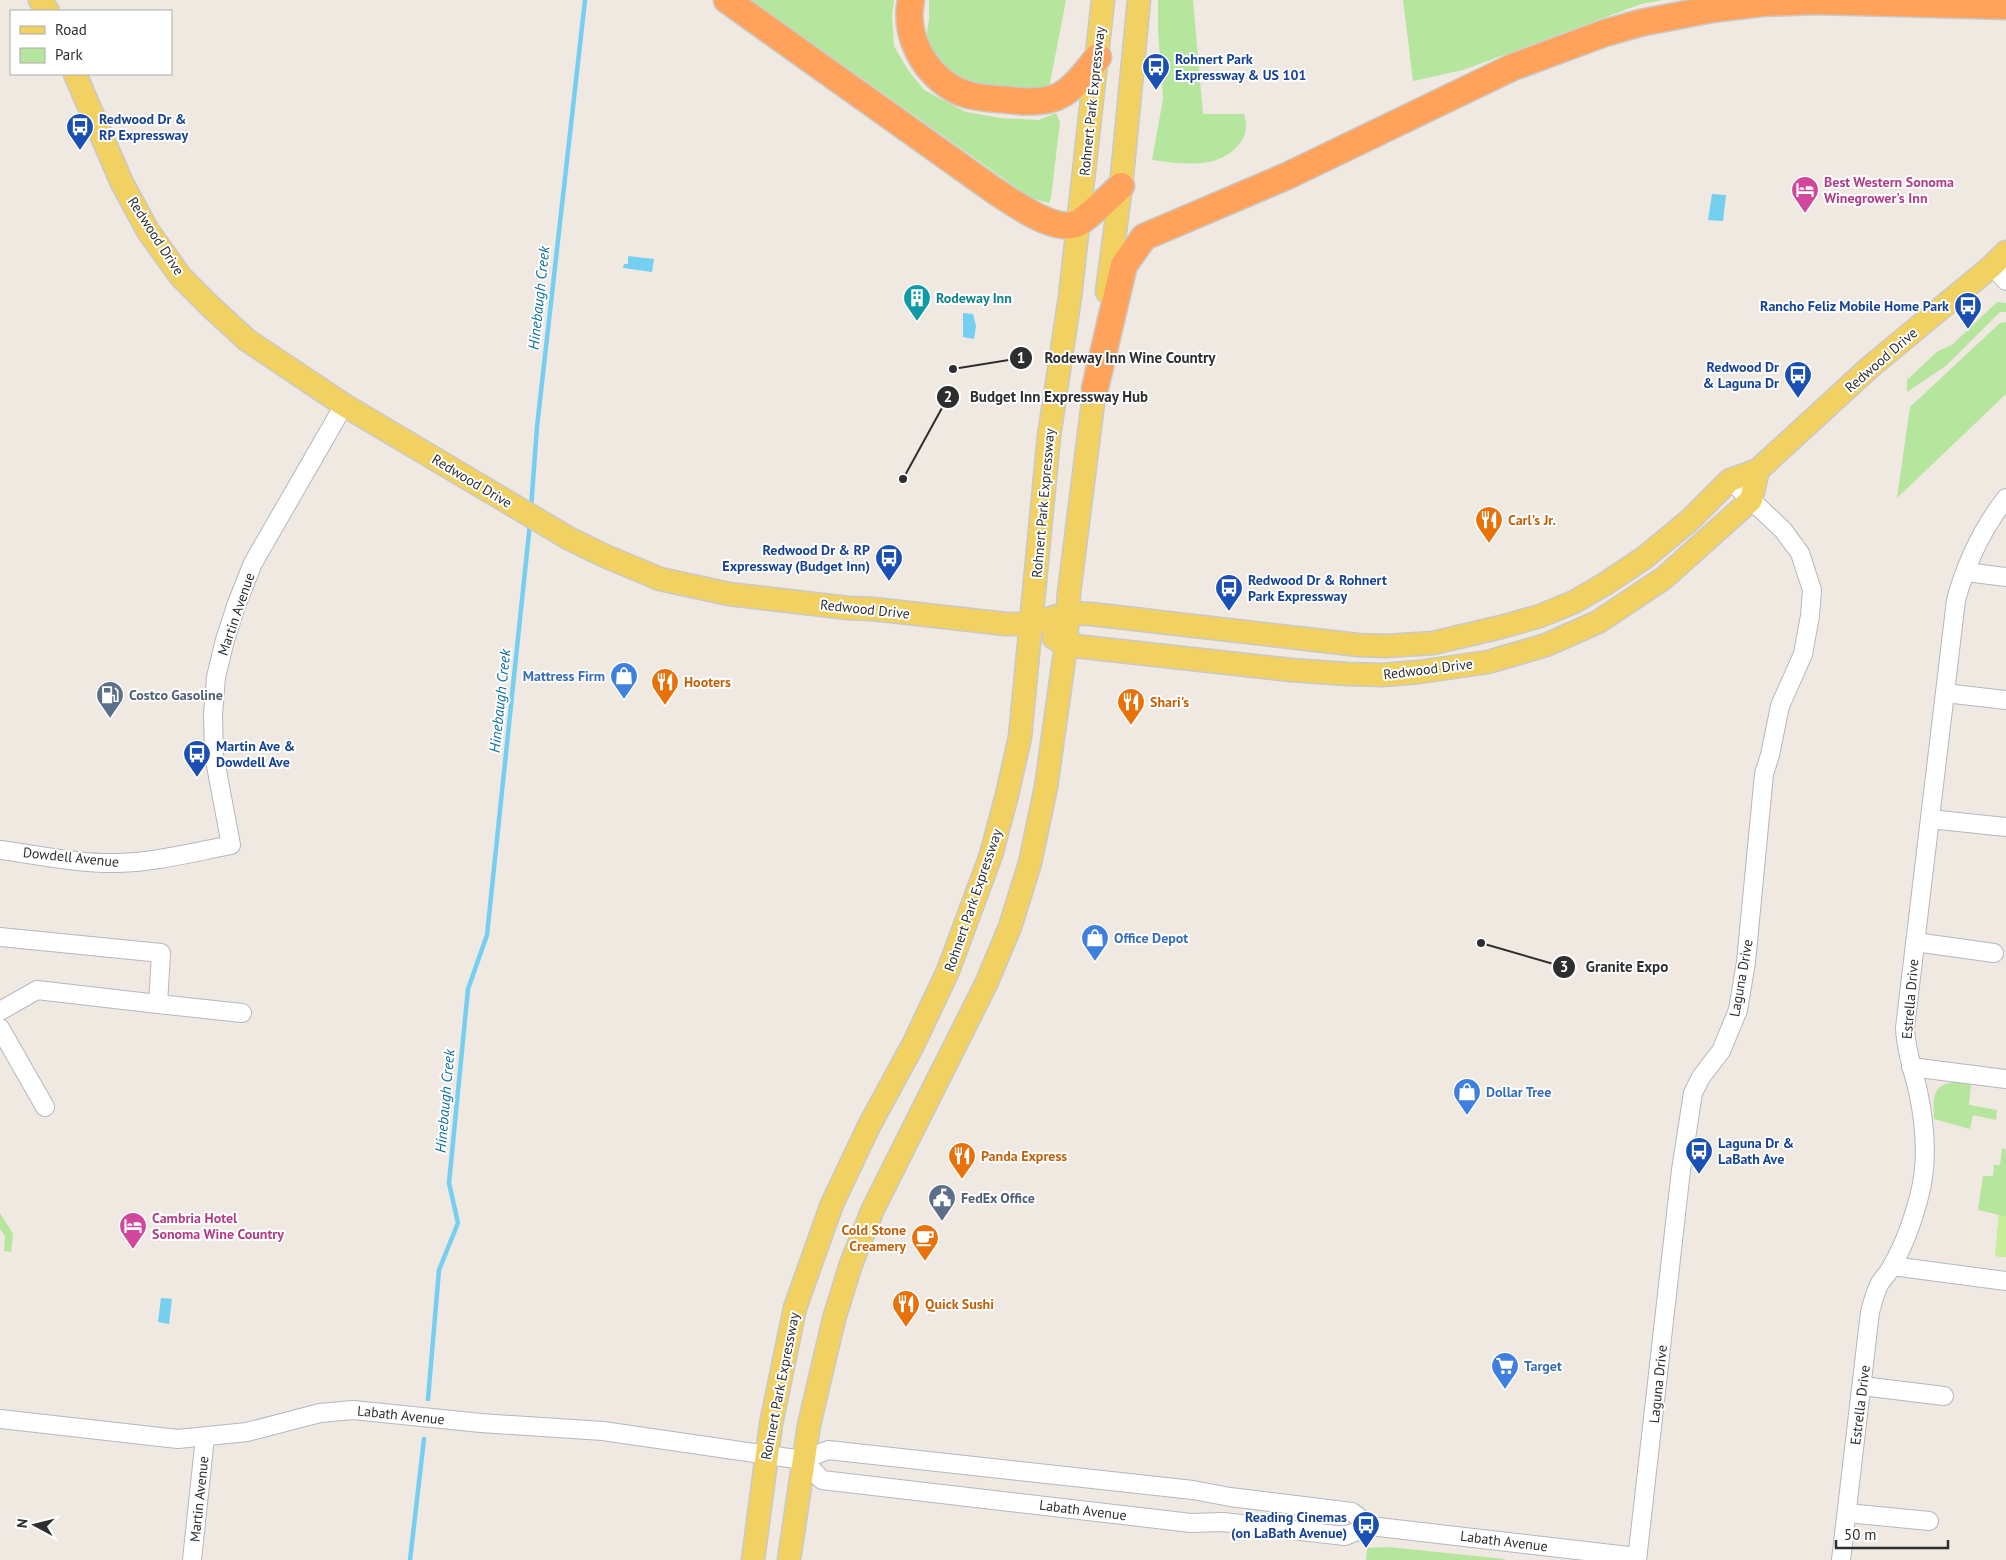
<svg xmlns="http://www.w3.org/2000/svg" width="2006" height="1560" font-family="'PT Sans',sans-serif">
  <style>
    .green { fill: #b6e59e }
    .pitch { fill: #c9ec9a }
    .water { fill: #75cff0 }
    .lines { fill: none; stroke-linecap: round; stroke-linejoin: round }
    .stream { stroke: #75cff0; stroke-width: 4.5 }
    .minor-casing { stroke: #b4b7c1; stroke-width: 20 }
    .major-casing { stroke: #c9c9c9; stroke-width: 25 }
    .highway-casing { stroke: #c9c9c9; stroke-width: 29 }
    .minor { stroke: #fff; stroke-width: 18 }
    .major { stroke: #f2d163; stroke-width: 22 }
    .highway { stroke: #ffa35c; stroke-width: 26 }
    .labels { text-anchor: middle; stroke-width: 4; stroke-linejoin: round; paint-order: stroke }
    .transit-label { font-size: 14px; font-weight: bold; fill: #164399; stroke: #fff; text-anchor: start }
    .street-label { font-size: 14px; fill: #2e2e2e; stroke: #fff }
    .hotel-label { font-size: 14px; font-weight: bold; fill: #b23c85; stroke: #fff; text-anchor: start }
    .culture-label { font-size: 14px; font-weight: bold; fill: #0d838f; stroke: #fff; text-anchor: start }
    .food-label { font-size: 14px; font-weight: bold; fill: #c56008; stroke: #fff; text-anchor: start }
    .shop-label { font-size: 14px; font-weight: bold; fill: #366cbe; stroke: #fff; text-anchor: start }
    .service-label { font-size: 14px; font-weight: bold; fill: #4e5e75; stroke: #fff; text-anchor: start }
    .water-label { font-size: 15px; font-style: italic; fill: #0d6fa3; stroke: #fff }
    .leader { fill: none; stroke: #2e2e2e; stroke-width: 2 }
    .callout-dot { fill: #2e2e2e; stroke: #fff; stroke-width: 2 }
    .mark-label { font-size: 15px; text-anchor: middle; font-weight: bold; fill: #fff }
    .callout-label { font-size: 15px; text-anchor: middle; font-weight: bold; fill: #2e2e2e; stroke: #fff; stroke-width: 4; stroke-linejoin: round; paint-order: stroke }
  </style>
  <rect width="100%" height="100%" fill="#efe9e1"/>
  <g class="green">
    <path d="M 751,0 L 894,0 L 892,16 L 894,46 L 908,70 L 924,90 L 966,112 L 1001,118 L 1039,120 L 1056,113 L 1060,122 L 1051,198 L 1049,203 L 1031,198 Z"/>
    <path d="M 929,0 L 1066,0 L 1049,88 L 1014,91 L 954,79 L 925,42 L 929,20 Z"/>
    <path d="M 1158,0 L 1193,0 L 1203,114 L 1244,114 C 1247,124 1247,131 1242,140 C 1222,171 1183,164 1152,160 L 1163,99 L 1158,30 Z"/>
    <path d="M 1403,0 L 1663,0 L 1641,4 L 1463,70 L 1413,81 Z"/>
    <path d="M 1997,302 L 2006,303 L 2006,312 L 2000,312 L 1947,365 L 1907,392 L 1907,380 L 1938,351 L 1952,345 Z"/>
    <path d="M 2006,322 L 2006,394 L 1897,498 L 1910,407 L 2000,323 Z"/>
    <path d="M 1960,1081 L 1971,1084 L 1969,1105 L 1997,1110 L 1996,1120 L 1973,1115 L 1970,1129 L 1934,1119 C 1933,1094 1932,1084 1960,1081 Z"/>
    <path d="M 2002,1149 L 2006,1149 L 2006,1257 L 1995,1256 L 1999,1215 L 1978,1210 L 1983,1176 L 1993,1176 L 1994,1165 L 2000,1165 Z"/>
    <path d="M 0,1213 L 13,1234 L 11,1252 L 4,1251 L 5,1236 L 0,1229 Z"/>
    <path d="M 1389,1547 L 1504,1559 L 1505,1560 L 1366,1560 L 1367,1548 Z"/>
  </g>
  <path class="pitch" d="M 1999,1215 L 2006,1216 L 2006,1257 L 1995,1256 Z"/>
  <g class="water">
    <path d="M 1712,194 L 1726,195 L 1723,221 L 1708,220 Z"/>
    <path d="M 628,256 L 654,259 L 652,272 L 623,268 L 624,264 L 628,264 Z"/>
    <path d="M 963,313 L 973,314 L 976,326 L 974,339 L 963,337 Z"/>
    <path d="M 161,1298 L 172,1299 L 169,1324 L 158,1322 Z"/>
  </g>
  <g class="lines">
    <g class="stream">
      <path d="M 531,508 L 537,427 L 585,0"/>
      <path d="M 428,1399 L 439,1270 L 458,1223 L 449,1183 L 468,989 L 487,935 L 530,523"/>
      <path d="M 410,1560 L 424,1439"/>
    </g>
    <defs>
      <g id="minor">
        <path d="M 1992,266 L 2006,281"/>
        <path d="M 1966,572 L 2006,577"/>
        <path d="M 1945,693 L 2006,700"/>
        <path d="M 1930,819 L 2006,827"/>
        <path d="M 0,850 C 39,855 79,864 118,863 C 156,862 194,852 231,845 L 214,755 L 213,714 L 216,677 L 225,640 L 237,603 L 253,563 L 344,405"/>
        <path d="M 0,937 L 161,953 L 158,1004 L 242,1013"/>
        <path d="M 1915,942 L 1994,953"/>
        <path d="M 0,1011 L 37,990 L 158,1004"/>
        <path d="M 0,1028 L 45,1107"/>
        <path d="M 1911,1067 L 2006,1079"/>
        <path d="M 1892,1266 L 2006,1281"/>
        <path d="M 1862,1386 L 1944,1396"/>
        <path d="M 0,1419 L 178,1439 L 247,1432 L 320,1413 L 353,1410 L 481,1423 L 603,1431 L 803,1460 L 828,1450 L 1193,1490 L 1230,1497 L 1352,1512 L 1370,1526"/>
        <path d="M 803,1460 L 822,1480 L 1191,1523 L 1223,1522 L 1345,1536 L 1370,1526 L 1637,1557"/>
        <path d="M 1847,1513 L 1929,1521"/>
        <path d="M 192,1560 L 205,1437"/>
        <path d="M 1637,1560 L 1681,1170 L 1693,1093 L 1701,1077 L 1721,1051 L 1738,1010 L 1746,962 L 1764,774 L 1770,755 L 1780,706 L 1803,654 L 1810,616 L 1812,590 L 1800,553 L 1783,530 L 1730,480"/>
        <path d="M 1841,1560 L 1870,1312 C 1873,1302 1875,1292 1880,1283 C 1884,1277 1890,1271 1893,1264 C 1905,1243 1914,1217 1920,1193 C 1928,1161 1925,1124 1918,1091 C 1913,1070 1906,1051 1905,1028 L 1956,600 C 1966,563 1983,528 2006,498"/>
      </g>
      <g id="major">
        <path d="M 40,0 L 48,11"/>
        <path d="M 75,74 L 122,183 L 148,231 L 181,277 L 210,306 L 247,340 L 344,405 L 570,539 L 605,556 L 660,579 L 729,594 L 848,608 L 873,609 L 1006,624 L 1032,624 L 1067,613 L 1091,614 L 1358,645 L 1386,646 L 1433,643 L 1501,627 L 1540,616 L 1574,602 L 1605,584 L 1644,558 L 1690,520 L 1730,480 L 1758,470 L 1869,368 L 1992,266 L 2006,252"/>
        <path d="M 1107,292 L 1121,186 L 1139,0"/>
        <path d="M 1054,638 L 1066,645 L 1291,670 L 1347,674 L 1382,675 L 1419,672 L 1488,662 L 1546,645 L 1598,622 L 1664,578 L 1751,500 L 1758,470"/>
        <path d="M 753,1560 L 771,1424 L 795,1308 L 832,1204 L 869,1126 L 913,1045 L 948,971 L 991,855 L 1007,795 L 1020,737 L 1049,436 L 1070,297 L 1103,0"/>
        <path d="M 789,1560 L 809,1425 L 834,1319 L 851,1264 L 873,1209 L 986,984 L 1010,927 L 1030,863 L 1046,787 L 1066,645 L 1069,593 L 1097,371"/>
      </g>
      <g id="highway">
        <path d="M 727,0 L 995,191 C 1014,203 1058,236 1080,222 C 1094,212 1108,198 1121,186"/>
        <path d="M 911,0 C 904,34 922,70 952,88 C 968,98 989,98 1008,100 C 1023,102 1047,103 1061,95 C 1076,87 1087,70 1098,57"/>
        <path d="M 1095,388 L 1124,265 L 1144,237 L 1287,176 L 1513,67 L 1605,33 L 1640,23 L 1712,9 L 1762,3 L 1816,1 L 2006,6"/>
      </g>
    </defs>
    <use href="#minor" class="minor-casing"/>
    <use href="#major" class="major-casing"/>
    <use href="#highway" class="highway-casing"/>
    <use href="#minor" class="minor"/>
    <use href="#major" class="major"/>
    <use href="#highway" class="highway"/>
  </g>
  <defs>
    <symbol id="bus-pin" viewBox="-11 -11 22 30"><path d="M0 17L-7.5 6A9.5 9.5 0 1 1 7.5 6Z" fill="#1a4fb4" stroke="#fff"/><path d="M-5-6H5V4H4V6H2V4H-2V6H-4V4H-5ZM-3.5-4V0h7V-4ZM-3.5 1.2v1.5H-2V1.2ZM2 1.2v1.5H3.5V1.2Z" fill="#fff"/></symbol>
    <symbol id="hotel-pin" viewBox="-11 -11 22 30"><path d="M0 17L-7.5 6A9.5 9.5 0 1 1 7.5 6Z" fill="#d1479c" stroke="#fff"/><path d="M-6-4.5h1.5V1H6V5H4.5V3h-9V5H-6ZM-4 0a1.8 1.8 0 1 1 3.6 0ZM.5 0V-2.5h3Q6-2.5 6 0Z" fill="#fff"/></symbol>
    <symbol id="building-pin" viewBox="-11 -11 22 30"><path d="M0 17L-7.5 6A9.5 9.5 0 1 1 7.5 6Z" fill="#0f9aa8" stroke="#fff"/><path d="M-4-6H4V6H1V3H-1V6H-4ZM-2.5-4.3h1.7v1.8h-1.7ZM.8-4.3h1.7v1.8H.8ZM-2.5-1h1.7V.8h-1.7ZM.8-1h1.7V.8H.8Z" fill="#fff"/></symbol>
    <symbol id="restaurant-pin" viewBox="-11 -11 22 30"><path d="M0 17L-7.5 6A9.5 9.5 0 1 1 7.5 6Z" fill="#e8710a" stroke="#fff"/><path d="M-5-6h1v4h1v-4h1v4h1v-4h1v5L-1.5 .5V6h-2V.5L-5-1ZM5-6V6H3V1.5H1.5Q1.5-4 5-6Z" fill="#fff"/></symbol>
    <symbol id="shop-pin" viewBox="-11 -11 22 30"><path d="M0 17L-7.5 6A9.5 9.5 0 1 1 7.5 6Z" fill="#3f7fe0" stroke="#fff"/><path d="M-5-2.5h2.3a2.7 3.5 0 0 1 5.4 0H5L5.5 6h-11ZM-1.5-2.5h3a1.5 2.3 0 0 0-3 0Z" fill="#fff"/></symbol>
    <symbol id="fuel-pin" viewBox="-11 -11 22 30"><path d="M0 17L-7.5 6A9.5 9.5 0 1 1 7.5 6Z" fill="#5c6f8a" stroke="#fff"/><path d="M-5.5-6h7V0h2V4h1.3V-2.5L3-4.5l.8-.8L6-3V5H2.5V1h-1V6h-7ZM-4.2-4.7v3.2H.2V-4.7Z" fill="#fff"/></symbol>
    <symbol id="civic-pin" viewBox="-11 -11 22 30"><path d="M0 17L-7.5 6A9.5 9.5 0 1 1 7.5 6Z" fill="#5c6f8a" stroke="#fff"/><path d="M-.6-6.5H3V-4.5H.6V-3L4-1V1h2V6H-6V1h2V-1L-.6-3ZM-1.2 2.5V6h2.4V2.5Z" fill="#fff"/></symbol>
    <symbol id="cafe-pin" viewBox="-11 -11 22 30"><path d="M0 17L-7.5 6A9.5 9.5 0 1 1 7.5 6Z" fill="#e8710a" stroke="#fff"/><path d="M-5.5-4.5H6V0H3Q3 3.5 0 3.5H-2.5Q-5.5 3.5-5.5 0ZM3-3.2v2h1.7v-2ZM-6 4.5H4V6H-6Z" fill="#fff"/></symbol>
    <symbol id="supermarket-pin" viewBox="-11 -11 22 30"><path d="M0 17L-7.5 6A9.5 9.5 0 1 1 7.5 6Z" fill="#3f7fe0" stroke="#fff"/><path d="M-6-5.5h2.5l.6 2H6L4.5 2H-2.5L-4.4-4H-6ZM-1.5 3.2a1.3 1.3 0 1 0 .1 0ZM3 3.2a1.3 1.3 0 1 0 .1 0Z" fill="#fff"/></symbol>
  </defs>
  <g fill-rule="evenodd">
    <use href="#bus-pin" x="1140" y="51" width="32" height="43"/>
    <use href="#bus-pin" x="64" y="111" width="32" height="43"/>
    <use href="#hotel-pin" x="1789" y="174" width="32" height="43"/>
    <use href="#building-pin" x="901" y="282" width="32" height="43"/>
    <use href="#bus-pin" x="1952" y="290" width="32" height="43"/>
    <use href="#bus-pin" x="1782" y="359" width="32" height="43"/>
    <use href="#restaurant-pin" x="1473" y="504" width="32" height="43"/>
    <use href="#bus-pin" x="873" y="542" width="32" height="43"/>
    <use href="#bus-pin" x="1213" y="572" width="32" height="43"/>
    <use href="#shop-pin" x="608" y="660" width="32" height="43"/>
    <use href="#restaurant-pin" x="649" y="666" width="32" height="43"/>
    <use href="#fuel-pin" x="94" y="679" width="32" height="43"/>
    <use href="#restaurant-pin" x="1115" y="686" width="32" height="43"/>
    <use href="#bus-pin" x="181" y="738" width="32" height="43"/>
    <use href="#shop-pin" x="1079" y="922" width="32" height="43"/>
    <use href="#shop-pin" x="1451" y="1076" width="32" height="43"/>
    <use href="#bus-pin" x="1683" y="1135" width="32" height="43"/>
    <use href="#restaurant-pin" x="946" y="1140" width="32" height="43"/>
    <use href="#civic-pin" x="926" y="1182" width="32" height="43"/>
    <use href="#hotel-pin" x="117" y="1210" width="32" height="43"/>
    <use href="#cafe-pin" x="909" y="1222" width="32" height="43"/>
    <use href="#restaurant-pin" x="890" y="1288" width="32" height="43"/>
    <use href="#supermarket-pin" x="1489" y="1350" width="32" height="43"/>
    <use href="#bus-pin" x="1350" y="1509" width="32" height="43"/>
  </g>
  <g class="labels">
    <g class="transit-label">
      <text x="1175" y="64">Rohnert Park<tspan x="1175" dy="16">Expressway &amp; US 101</tspan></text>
      <text x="99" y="124">Redwood Dr &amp;<tspan x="99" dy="16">RP Expressway</tspan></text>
      <text x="1949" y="311" text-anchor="end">Rancho Feliz Mobile Home Park</text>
      <text x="1779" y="372" text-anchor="end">Redwood Dr<tspan x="1779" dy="16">&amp; Laguna Dr</tspan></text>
      <text x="870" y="555" text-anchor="end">Redwood Dr &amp; RP<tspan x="870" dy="16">Expressway (Budget Inn)</tspan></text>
      <text x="1248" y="585">Redwood Dr &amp; Rohnert<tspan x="1248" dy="16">Park Expressway</tspan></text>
      <text x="216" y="751">Martin Ave &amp;<tspan x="216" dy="16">Dowdell Ave</tspan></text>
      <text x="1718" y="1148">Laguna Dr &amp;<tspan x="1718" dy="16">LaBath Ave</tspan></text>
      <text x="1347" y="1522" text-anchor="end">Reading Cinemas<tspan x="1347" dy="16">(on LaBath Avenue)</tspan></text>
    </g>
    <g class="street-label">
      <text transform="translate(1092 101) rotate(-84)" y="5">Rohnert Park Expressway</text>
      <text transform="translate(156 236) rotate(57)" y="5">Redwood Drive</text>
      <text transform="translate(1881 360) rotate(-41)" y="5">Redwood Drive</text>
      <text transform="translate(472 481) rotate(31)" y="5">Redwood Drive</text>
      <text transform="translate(1043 503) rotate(-85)" y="5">Rohnert Park Expressway</text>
      <text transform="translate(865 609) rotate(6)" y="5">Redwood Drive</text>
      <text transform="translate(236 614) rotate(-71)" y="5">Martin Avenue</text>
      <text transform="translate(1428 669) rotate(-7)" y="5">Redwood Drive</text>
      <text transform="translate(71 857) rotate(6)" y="5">Dowdell Avenue</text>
      <text transform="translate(973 900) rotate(-71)" y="5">Rohnert Park Expressway</text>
      <text transform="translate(1741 978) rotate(-80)" y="5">Laguna Drive</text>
      <text transform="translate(1910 999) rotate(-85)" y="5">Estrella Drive</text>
      <text transform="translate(1658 1384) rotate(-84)" y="5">Laguna Drive</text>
      <text transform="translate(780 1386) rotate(-79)" y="5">Rohnert Park Expressway</text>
      <text transform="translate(1860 1405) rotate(-83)" y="5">Estrella Drive</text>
      <text transform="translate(401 1415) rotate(6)" y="5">Labath Avenue</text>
      <text transform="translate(199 1499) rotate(-84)" y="5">Martin Avenue</text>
      <text transform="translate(1083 1510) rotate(7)" y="5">Labath Avenue</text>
      <text transform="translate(1504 1541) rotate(7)" y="5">Labath Avenue</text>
    </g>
    <g class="hotel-label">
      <text x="1824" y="187">Best Western Sonoma<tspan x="1824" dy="16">Winegrower's Inn</tspan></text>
      <text x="152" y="1223">Cambria Hotel<tspan x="152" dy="16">Sonoma Wine Country</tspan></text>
    </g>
    <g class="culture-label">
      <text x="936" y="303">Rodeway Inn</text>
    </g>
    <g class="food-label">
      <text x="1508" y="525">Carl's Jr.</text>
      <text x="684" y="687">Hooters</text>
      <text x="1150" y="707">Shari's</text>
      <text x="981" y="1161">Panda Express</text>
      <text x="906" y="1235" text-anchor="end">Cold Stone<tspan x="906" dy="16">Creamery</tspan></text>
      <text x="925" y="1309">Quick Sushi</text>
    </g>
    <g class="shop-label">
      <text x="605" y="681" text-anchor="end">Mattress Firm</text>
      <text x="1114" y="943">Office Depot</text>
      <text x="1486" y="1097">Dollar Tree</text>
      <text x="1524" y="1371">Target</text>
    </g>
    <g class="service-label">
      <text x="129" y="700">Costco Gasoline</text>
      <text x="961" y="1203">FedEx Office</text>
    </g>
    <g class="water-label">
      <text transform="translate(539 298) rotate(-84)" y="5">Hinebaugh Creek</text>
      <text transform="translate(500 701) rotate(-84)" y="5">Hinebaugh Creek</text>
      <text transform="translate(445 1101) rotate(-85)" y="5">Hinebaugh Creek</text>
    </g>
  </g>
  <path class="leader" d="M953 369L1021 358M903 479L948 397M1481 943L1564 967"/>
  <g class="callout-dot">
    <circle cx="953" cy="369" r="5"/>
    <circle cx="903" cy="479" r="5"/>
    <circle cx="1481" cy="943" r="5"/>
    <circle cx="1021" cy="358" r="12"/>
    <circle cx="948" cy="397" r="12"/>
    <circle cx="1564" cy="967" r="12"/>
  </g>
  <g class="mark-label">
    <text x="1021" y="363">1</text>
    <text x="948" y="402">2</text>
    <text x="1564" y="972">3</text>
  </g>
  <g class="callout-label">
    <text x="1130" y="363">Rodeway Inn Wine Country</text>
    <text x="1059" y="402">Budget Inn Expressway Hub</text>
    <text x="1627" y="972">Granite Expo</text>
  </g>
  <rect x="10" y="10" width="162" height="65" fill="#ffffff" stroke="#ababab"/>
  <rect x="20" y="26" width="25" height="8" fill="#f2d163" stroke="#ababab"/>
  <text x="55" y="35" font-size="15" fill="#2e2e2e">Road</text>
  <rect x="20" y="48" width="25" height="15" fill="#b6e59e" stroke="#ababab"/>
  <text x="55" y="60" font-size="15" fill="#2e2e2e">Park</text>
  <g transform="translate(35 1525) rotate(277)" stroke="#ffffff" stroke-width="4" paint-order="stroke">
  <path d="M0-4L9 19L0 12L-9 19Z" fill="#2e2e2e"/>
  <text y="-8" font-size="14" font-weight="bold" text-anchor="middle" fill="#2e2e2e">N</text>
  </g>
  <path d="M1836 1540v8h112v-8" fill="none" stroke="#2e2e2e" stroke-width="2.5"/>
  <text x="1844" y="1540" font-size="15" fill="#2e2e2e" stroke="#ffffff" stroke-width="4" paint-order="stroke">50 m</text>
</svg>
